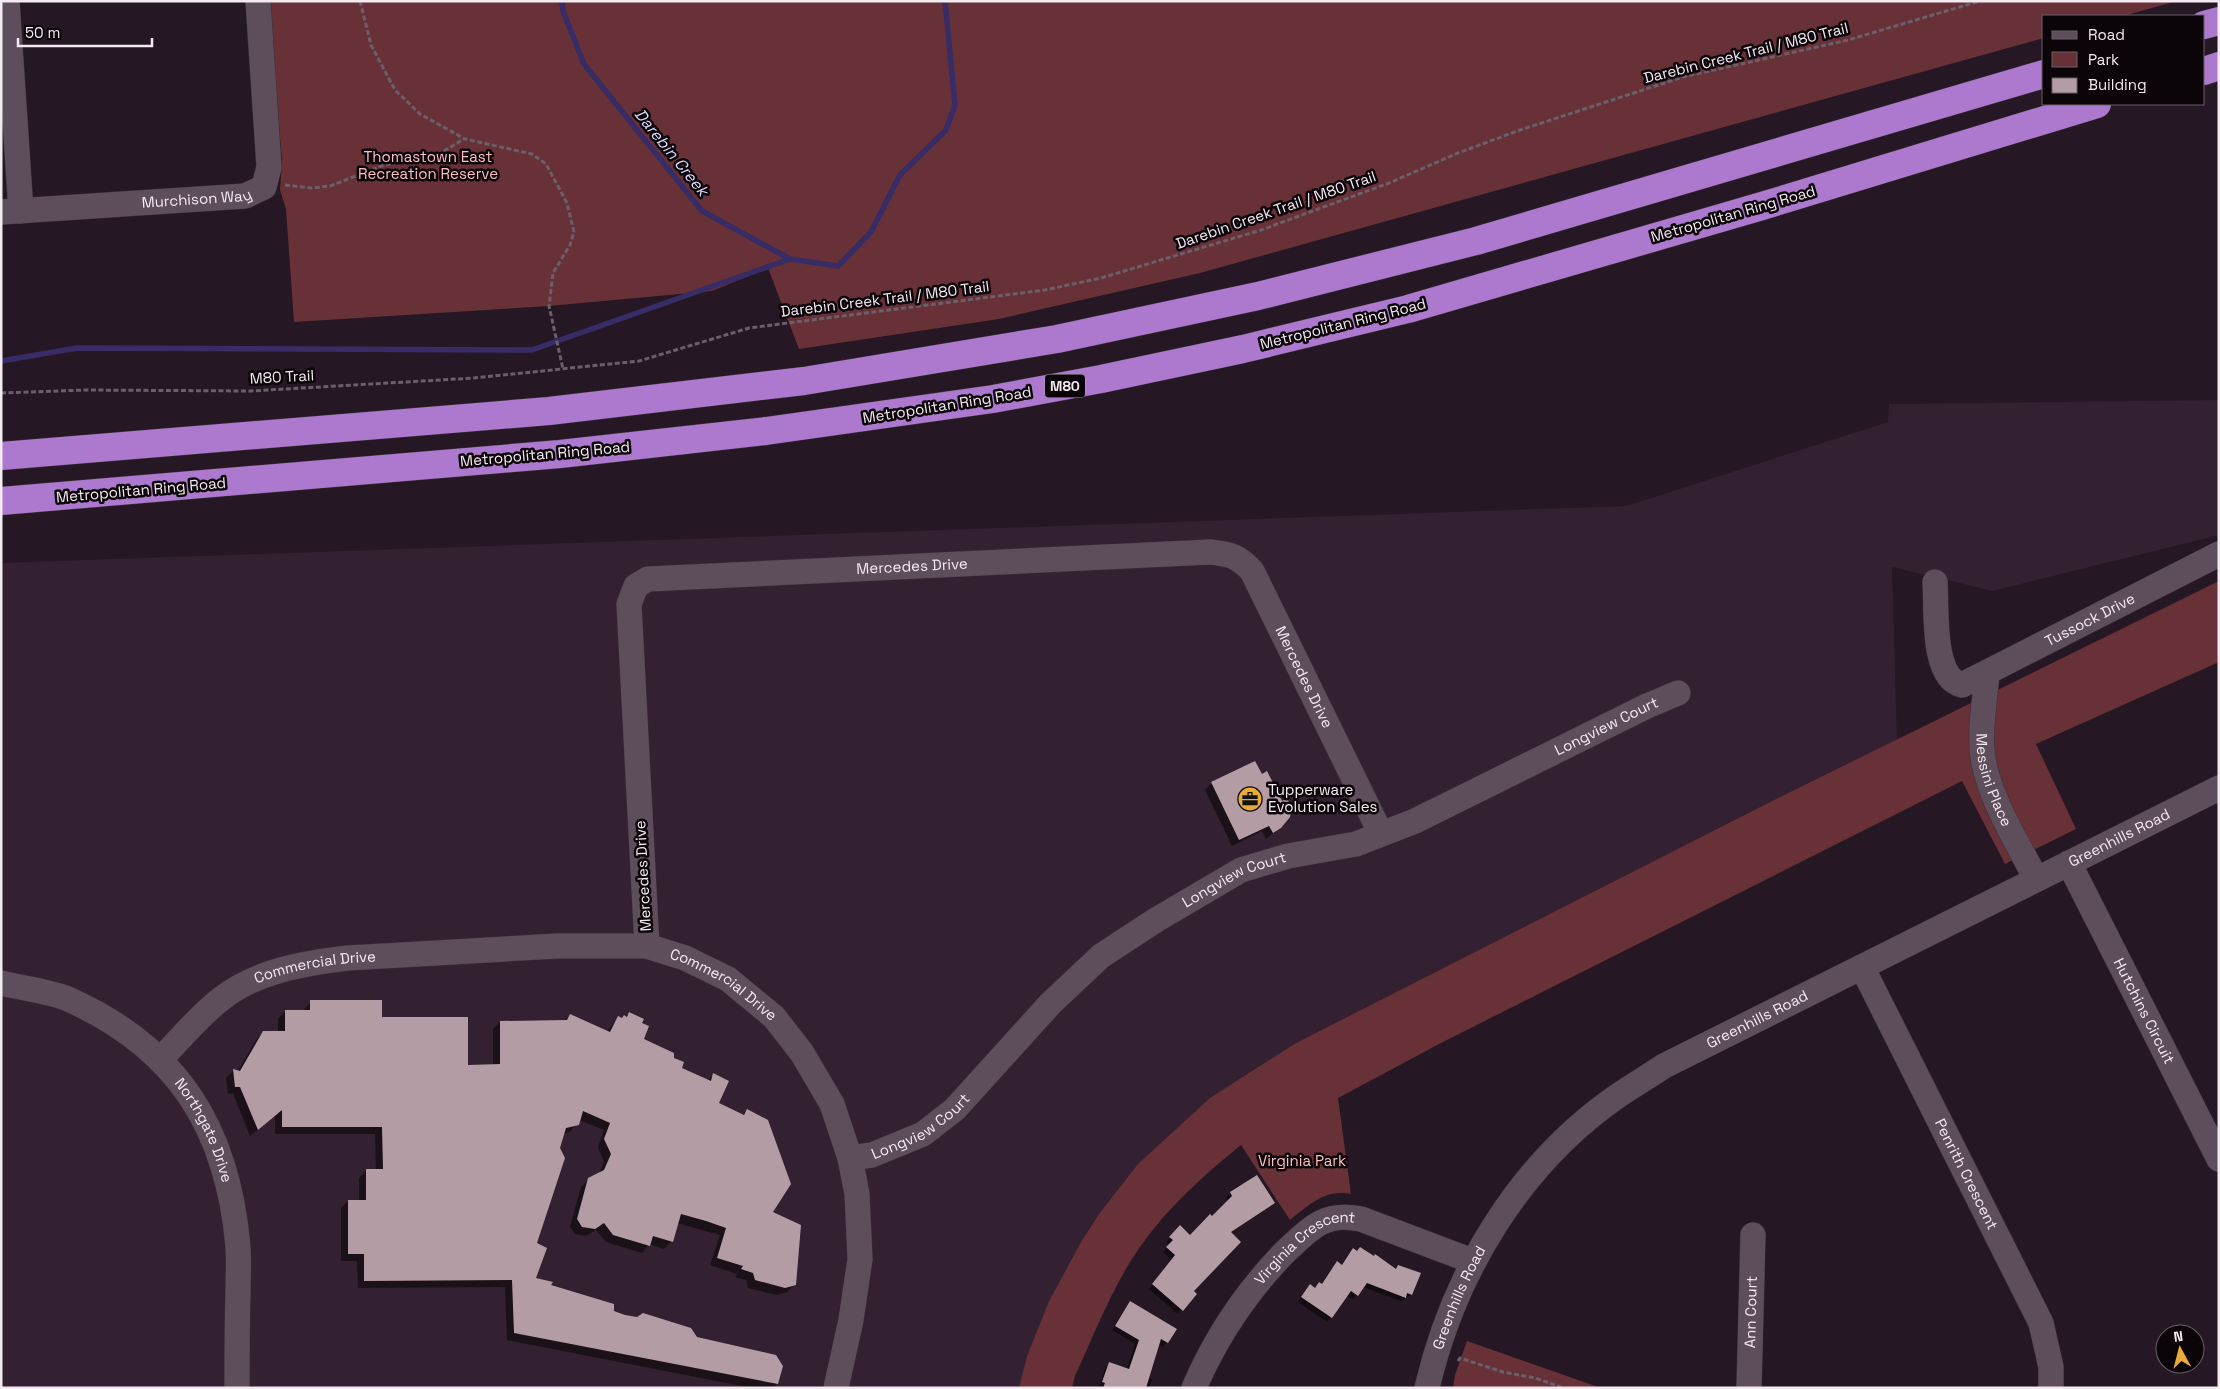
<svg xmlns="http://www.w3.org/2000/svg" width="2220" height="1389" font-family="'Space Grotesk',sans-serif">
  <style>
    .built { fill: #332030 }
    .green { fill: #673137 }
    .shadow { fill: #0007 }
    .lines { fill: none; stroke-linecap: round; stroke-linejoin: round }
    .stream { stroke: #372c65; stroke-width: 5.5 }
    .building { fill: #b49ca5 }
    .minor-casing { stroke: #3c323a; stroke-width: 26 }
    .highway-casing { stroke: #3c323a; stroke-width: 29 }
    .path { stroke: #6b5f69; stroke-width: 3; stroke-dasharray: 5 2.5; stroke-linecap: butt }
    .minor { stroke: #5e4d5b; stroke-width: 25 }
    .highway { stroke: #ac79cf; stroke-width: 28 }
    .labels { text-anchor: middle; stroke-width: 5; stroke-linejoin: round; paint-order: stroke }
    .shield { fill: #0b050a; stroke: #aea5ac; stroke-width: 1 }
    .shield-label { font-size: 14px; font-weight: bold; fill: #f4eaf2 }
    .street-label { font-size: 15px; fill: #f4eaf2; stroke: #0b050a }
    .park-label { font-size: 15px; fill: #ffbec2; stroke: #0b050a }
    .poi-label { font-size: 15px; fill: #f4eaf2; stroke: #0b050a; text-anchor: start }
    .water-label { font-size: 16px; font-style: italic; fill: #dcd9fe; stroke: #0b050a }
  </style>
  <rect width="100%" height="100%" fill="#251723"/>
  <path class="built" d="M 2219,400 L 2219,535 L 1993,591 L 1892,567 L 1897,740 L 1774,800 L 1296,1043 L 1099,1214 L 1081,1242 L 1049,1301 L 1027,1356 L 1019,1388 L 1,1388 L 1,563 L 1626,506 L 1888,422 L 1889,404 Z"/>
  <g class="green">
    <path d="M 268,1 L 2177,1 L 2123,16 L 2044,16 L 2044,38 L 1200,273 L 999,319 L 799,349 L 768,268 L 712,291 L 549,306 L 294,322 L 286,209 L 280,190 L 282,160 Z"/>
    <path d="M 2219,581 L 2219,662 L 2036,744 L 2076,829 L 2005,864 L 1962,781 L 1441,1043 L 1338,1098 L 1351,1194 C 1325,1189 1309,1205 1290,1220 L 1241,1145 C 1204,1175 1167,1208 1140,1247 C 1112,1287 1095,1333 1075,1376 L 1072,1388 L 1019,1388 L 1027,1356 L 1049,1301 L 1081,1242 L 1099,1214 L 1138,1164 L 1210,1098 L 1296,1043 L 1774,800 Z"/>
    <path d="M 1467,1341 L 1601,1388 L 1453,1388 L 1455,1375 Z"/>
  </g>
  <g class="shadow">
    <path d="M 1212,783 L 1280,828 L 1266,839 L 1262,831 L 1232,846 L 1205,790 Z"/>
    <path d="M 311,1002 L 381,1019 L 466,1066 L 493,1066 L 493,1029 L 500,1022 L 564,1021 L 570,1015 L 607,1032 L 618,1018 L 621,1019 L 629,1014 L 640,1024 L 643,1039 L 673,1058 L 680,1069 L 707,1081 L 714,1075 L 717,1104 L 742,1115 L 747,1110 L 771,1213 L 795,1284 L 787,1292 L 777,1295 L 748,1288 L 746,1280 L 735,1277 L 737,1274 L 710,1265 L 720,1235 L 677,1223 L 672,1241 L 664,1249 L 649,1244 L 642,1253 L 606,1242 L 596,1230 L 586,1236 L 575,1234 L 570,1227 L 581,1187 L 589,1179 L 599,1174 L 604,1162 L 598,1147 L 604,1130 L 579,1120 L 570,1132 L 563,1134 L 536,1244 L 535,1279 L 612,1312 L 696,1338 L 777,1384 L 773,1388 L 752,1388 L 507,1340 L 505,1287 L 358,1288 L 357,1261 L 341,1261 L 341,1208 L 348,1201 L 359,1201 L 359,1178 L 367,1170 L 376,1170 L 375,1134 L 275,1134 L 275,1115 L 250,1136 L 233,1093 L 228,1094 L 226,1078 L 234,1070 L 238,1071 L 256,1040 L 263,1032 L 278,1032 L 278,1019 L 285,1011 L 303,1011 Z"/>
    <path d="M 1256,1177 L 1274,1203 L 1230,1233 L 1178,1314 L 1149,1289 L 1171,1260 L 1163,1252 L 1170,1245 L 1166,1242 L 1180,1227 L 1190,1236 L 1229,1201 L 1226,1198 L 1231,1193 Z"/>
    <path d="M 1349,1254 L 1395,1270 L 1398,1266 L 1411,1295 L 1401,1301 L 1363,1287 L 1353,1299 L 1346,1295 L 1327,1322 L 1298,1302 L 1306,1290 L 1314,1289 L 1321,1285 L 1333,1267 L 1341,1266 Z"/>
    <path d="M 1131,1302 L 1175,1330 L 1163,1347 L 1158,1344 L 1147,1378 L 1152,1379 L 1149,1388 L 1099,1388 L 1105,1368 L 1109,1364 L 1127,1369 L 1135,1344 L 1112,1330 Z"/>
  </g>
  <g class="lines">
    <g class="stream">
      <path d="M 562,1 L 563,11 L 584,64 L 702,211 L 790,259 L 838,266 L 871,232 L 900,175 L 946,130 L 955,105 L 945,1"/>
      <path d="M 1,361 L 77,348 L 532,350 L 790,259"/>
    </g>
  </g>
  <g class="building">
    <path d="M 1255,761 L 1262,774 L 1267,771 L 1282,801 L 1287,798 L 1292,807 L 1290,817 L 1281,828 L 1273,833 L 1269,826 L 1239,840 L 1211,782 Z"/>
    <path d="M 310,1000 L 382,1000 L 382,1017 L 468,1017 L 468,1065 L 500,1064 L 500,1021 L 567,1020 L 570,1014 L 610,1032 L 618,1016 L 622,1018 L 624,1015 L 627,1017 L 629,1012 L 644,1019 L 642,1023 L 649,1026 L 644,1039 L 674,1053 L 674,1058 L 684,1062 L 682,1068 L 711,1081 L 713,1073 L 729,1081 L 719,1103 L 744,1115 L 747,1109 L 768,1120 L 791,1184 L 773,1212 L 801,1225 L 796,1285 L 785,1288 L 755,1280 L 753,1273 L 741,1269 L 743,1266 L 717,1258 L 726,1228 L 706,1221 L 681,1214 L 673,1242 L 653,1236 L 650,1246 L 613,1235 L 604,1223 L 595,1229 L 582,1227 L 577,1219 L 588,1178 L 604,1170 L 611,1154 L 604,1139 L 610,1123 L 583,1111 L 579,1125 L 566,1128 L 560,1148 L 565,1158 L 537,1243 L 547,1248 L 536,1278 L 553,1282 L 551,1285 L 614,1304 L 614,1311 L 625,1315 L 637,1317 L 643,1313 L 691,1328 L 697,1337 L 776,1355 L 783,1366 L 778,1384 L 514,1333 L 512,1280 L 364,1281 L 364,1254 L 348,1254 L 348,1200 L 366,1200 L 366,1169 L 383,1169 L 382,1127 L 282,1127 L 282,1110 L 258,1130 L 240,1087 L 235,1087 L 233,1069 L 240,1071 L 263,1031 L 285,1031 L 285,1010 L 310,1010 Z"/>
    <path d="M 1257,1175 L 1275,1203 L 1231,1232 L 1241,1242 L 1194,1291 L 1197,1294 L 1183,1311 L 1152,1284 L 1175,1255 L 1166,1247 L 1173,1240 L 1169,1237 L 1180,1225 L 1190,1235 L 1210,1214 L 1212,1216 L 1232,1196 L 1230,1192 Z"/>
    <path d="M 1360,1247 L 1374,1256 L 1375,1254 L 1396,1269 L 1398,1265 L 1421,1273 L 1412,1295 L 1407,1293 L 1406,1298 L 1367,1283 L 1358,1296 L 1351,1291 L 1332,1318 L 1301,1297 L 1310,1284 L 1315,1288 L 1319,1282 L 1322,1284 L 1337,1261 L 1342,1265 L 1353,1248 L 1357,1251 Z"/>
    <path d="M 1130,1301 L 1177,1329 L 1168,1343 L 1161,1339 L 1146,1388 L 1103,1388 L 1105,1383 L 1102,1382 L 1109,1362 L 1129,1369 L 1139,1340 L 1115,1326 Z"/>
  </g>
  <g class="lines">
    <defs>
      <g id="minor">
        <path d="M 7,1 L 21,211"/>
        <path id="s1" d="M 1,212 L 245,196 L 264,187 L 269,167 L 258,1"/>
        <path id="s2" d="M 1935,582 C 1937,608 1931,678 1962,685 L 2219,554"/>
        <path id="s3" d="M 1987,673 C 1985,702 1978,735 1984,764 C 1993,805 2018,843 2036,879"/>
        <path id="s4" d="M 2069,863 L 2219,1159"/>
        <path id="s5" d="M 647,946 L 629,604 L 636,586 L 648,579 L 1210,552 C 1230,554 1238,556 1252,571 L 1381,834"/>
        <path id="s6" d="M 1862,967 L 2041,1323 L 2051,1367 L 2051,1388"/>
        <path id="s7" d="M 1,983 C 21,988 49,991 68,999 C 178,1048 228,1129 238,1247 C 239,1262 238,1278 238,1293 C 237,1324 237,1356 237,1388"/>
        <path id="s8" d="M 161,1059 C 180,1039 199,1016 221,999 C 256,971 305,963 348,958 L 557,946 L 647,946 L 685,958 L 728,979 L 774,1017 L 802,1053 L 832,1104 L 850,1158 L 857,1194 L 860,1259 L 851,1320 L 836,1388"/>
        <path id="s9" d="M 850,1158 L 872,1155 L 923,1134 L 955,1109 L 1050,1004 L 1101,956 L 1156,920 L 1241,870 L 1288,856 L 1356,844 L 1415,821 L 1647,706 L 1678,693"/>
        <path id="s10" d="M 1194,1388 C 1216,1337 1246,1292 1285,1252 C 1296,1242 1307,1230 1320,1223 C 1333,1216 1347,1216 1361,1219 L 1472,1261"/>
        <path id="s11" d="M 1427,1388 C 1454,1272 1520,1163 1619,1095 C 1634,1085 1649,1076 1664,1066 L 2219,788"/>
        <path id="s12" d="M 1749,1388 L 1753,1235"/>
      </g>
      <g id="highway">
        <path d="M 2204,25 L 2219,21"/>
        <path d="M 2204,71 L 2219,66"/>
        <path d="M 1,456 L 549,411 L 804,381 L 1057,339 L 1258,296 L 1476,241 L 2044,74"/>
        <path d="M 1,501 L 560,454 L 766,431 L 993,399 L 1101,379 L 1243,349 L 1408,309 L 1762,206 L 2097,104"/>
      </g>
    </defs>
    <use href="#minor" class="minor-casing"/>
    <use href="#highway" class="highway-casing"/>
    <g class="path">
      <path d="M 360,1 L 371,45 L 395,90 L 420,114 L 465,139 L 532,154 L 546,164 L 567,203 L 574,232 L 570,245 L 553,273 L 549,306 L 563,369"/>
      <path d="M 285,185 L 312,188 L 330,186 L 384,165 L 439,154 L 464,139"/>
      <path d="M 1,393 L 85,390 L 251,391 L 474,378 L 639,361 L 749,328 L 1045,290 L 1101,278 L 1261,230 L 1389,183 L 1458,153 L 1520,130 L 1683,77 L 1848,40 L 1980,1"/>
      <path d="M 1458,1361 L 1460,1358 L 1503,1372 L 1535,1378 L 1564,1388"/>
    </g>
    <use href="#minor" class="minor"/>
    <use href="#highway" class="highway"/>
  </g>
  <defs>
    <symbol id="office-disc" viewBox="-11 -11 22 22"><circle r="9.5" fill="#e9ab38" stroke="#0b050a"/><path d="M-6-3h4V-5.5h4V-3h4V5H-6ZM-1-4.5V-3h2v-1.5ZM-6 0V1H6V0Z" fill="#111"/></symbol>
  </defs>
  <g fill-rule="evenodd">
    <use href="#office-disc" x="1236" y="785" width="28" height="28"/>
  </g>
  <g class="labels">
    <rect class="shield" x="1045" y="374.5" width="40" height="23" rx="4"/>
    <g class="shield-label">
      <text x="1065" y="391">M80</text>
    </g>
    <g class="street-label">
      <text transform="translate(1746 53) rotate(-14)" y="5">Darebin Creek Trail / M80 Trail</text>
      <text dy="5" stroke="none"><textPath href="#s1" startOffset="196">Murchison Way</textPath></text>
      <text transform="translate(1276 210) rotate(-19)" y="5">Darebin Creek Trail / M80 Trail</text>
      <text transform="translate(1733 214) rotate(-16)" y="5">Metropolitan Ring Road</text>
      <text transform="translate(885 299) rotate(-7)" y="5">Darebin Creek Trail / M80 Trail</text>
      <text transform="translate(1343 324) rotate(-14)" y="5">Metropolitan Ring Road</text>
      <text transform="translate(282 377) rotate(-3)" y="5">M80 Trail</text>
      <text transform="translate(947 405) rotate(-9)" y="5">Metropolitan Ring Road</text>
      <text transform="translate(545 454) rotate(-5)" y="5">Metropolitan Ring Road</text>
      <text transform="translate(141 490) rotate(-5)" y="5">Metropolitan Ring Road</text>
      <text dy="5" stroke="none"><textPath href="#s5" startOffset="640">Mercedes Drive</textPath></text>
      <text dy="5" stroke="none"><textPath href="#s2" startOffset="256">Tussock Drive</textPath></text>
      <text dy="5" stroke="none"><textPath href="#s5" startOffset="1104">Mercedes Drive</textPath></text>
      <text dy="5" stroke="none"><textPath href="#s9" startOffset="889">Longview Court</textPath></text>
      <text dy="5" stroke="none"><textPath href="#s3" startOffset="109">Messini Place</textPath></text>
      <text dy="5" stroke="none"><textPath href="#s11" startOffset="921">Greenhills Road</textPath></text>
      <text transform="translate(643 876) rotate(-93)" y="5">Mercedes Drive</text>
      <text dy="5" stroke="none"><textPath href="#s9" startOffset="484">Longview Court</textPath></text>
      <text dy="5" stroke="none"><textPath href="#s8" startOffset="186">Commercial Drive</textPath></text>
      <text dy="5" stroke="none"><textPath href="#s8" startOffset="606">Commercial Drive</textPath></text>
      <text dy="5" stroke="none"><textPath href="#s4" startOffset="166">Hutchins Circuit</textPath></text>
      <text dy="5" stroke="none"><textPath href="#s11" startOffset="516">Greenhills Road</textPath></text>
      <text dy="5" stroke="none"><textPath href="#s9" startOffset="79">Longview Court</textPath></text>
      <text dy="5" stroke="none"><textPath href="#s7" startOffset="264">Northgate Drive</textPath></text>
      <text dy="5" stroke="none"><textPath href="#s6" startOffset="232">Penrith Crescent</textPath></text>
      <text dy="5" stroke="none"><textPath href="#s10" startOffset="185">Virginia Crescent</textPath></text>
      <text dy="5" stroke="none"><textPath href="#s11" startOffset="96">Greenhills Road</textPath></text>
      <text dy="5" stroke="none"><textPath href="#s12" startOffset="76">Ann Court</textPath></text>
    </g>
    <g class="park-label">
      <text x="428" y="162">Thomastown East<tspan x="428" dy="17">Recreation Reserve</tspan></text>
      <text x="1302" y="1166">Virginia Park</text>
    </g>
    <g class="poi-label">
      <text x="1268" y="795">Tupperware<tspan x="1268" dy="17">Evolution Sales</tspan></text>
    </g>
    <g class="water-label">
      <text transform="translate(672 152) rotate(51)" y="6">Darebin Creek</text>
    </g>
  </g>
  <rect width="2220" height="1389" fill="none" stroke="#f4eaf2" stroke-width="5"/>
  <rect x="2042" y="15" width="162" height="90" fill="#0b050a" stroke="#686167"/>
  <rect x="2052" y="31" width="25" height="8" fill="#5e4d5b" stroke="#686167"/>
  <text x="2088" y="40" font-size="15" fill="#f4eaf2">Road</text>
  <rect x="2052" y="52" width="25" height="15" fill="#673137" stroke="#686167"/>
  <text x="2088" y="65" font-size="15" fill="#f4eaf2">Park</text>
  <rect x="2052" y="78" width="25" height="15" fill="#b49ca5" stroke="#686167"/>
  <text x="2088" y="90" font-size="15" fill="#f4eaf2">Building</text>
  <g transform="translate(2180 1349) rotate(353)"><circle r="24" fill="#0b050a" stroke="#686167"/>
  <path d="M0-4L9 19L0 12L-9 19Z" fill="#e9ab38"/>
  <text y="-8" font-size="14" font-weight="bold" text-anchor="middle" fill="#f4eaf2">N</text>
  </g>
  <path d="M18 38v8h134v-8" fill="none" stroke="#f4eaf2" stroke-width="2.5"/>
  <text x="25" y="38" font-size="15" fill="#f4eaf2" stroke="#0b050a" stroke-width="4" paint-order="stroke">50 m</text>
</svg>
